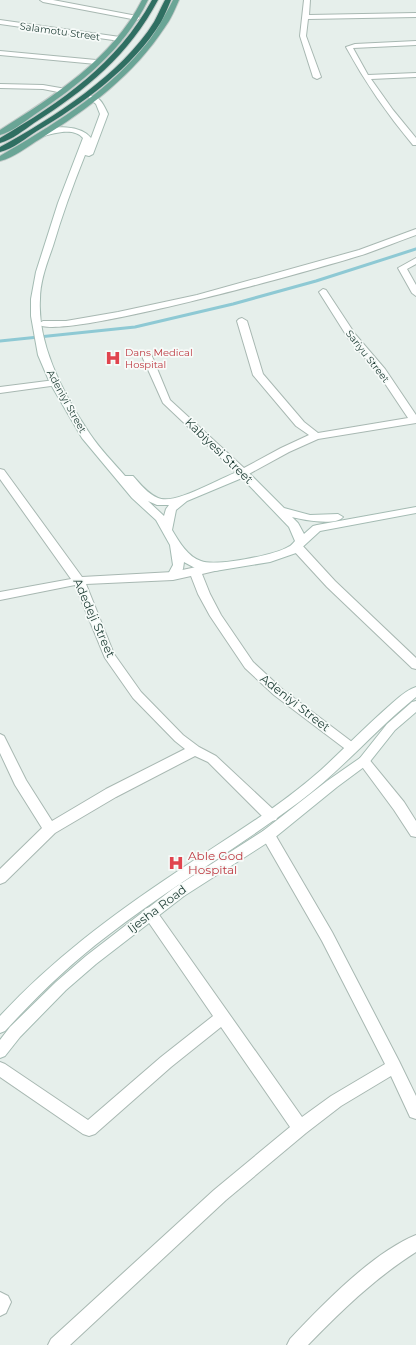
<svg xmlns="http://www.w3.org/2000/svg" width="416" height="1345" font-family="Montserrat,sans-serif">
  <style>
    .lines { fill: none; stroke-linecap: round; stroke-linejoin: round }
    .stream { stroke: #8ec9d4; stroke-width: 3 }
    .street-casing { stroke: #a8b8b2; stroke-width: 2 }
    .secondary-casing { stroke: #a4bbb3; stroke-width: 2 }
    .primary-casing { stroke: #c2cac8; stroke-width: 2 }
    .highway-casing { stroke: #c2cac8; stroke-width: 2 }
    .street { fill: #fff; fill-rule: evenodd }
    .secondary { fill: #fff; fill-rule: evenodd }
    .primary { fill: #6aa596; fill-rule: evenodd }
    .highway { fill: #2f6f62; fill-rule: evenodd }
    .labels { text-anchor: middle; stroke-width: 3.5; stroke-linejoin: round; paint-order: stroke }
    .far-street-label { font-size: 10px; fill: #24423a; stroke: #f7fbf9 }
    .far-health-label { font-size: 10px; fill: #be3a42; stroke: #f7fbf9; text-anchor: start }
    .street-label { font-size: 12px; fill: #24423a; stroke: #f7fbf9 }
    .health-label { font-size: 12px; fill: #be3a42; stroke: #f7fbf9; text-anchor: start }
  </style>
  <rect width="100%" height="100%" fill="#e6efeb"/>
  <g class="lines">
    <path class="stream" d="M 0,341 L 135,327 L 233,304 L 316,281 L 416,249"/>
    <defs>
      <g id="street">
        <path d="M 40,0 L 53,0 L 137,16 L 140,18 L 137,20 L 43,2 Z"/>
        <path d="M 304,0 L 310,0 L 309,15 L 416,13 L 416,17 L 308,19 L 306,36 L 321,77 L 317,79 L 313,77 L 300,36 Z"/>
        <path d="M 0,20 L 120,37 L 123,39 L 120,41 L 0,24 Z"/>
        <path d="M 416,41 L 416,45 L 353,48 L 368,75 L 416,73 L 416,77 L 371,79 L 393,110 L 416,138 L 416,145 L 413,145 C 387,114 365,82 346,47 L 355,44 Z"/>
        <path d="M 0,51 L 96,60 L 100,62 L 96,64 L 0,55 Z"/>
        <path d="M 0,84 L 43,85 L 66,89 L 67,91 L 63,93 L 43,89 L 0,88 Z"/>
        <path d="M 416,229 L 416,235 C 399,241 382,248 365,254 C 328,266 56,343 38,324 L 43,321 L 66,321 L 118,312 L 197,295 L 359,250 Z"/>
        <path d="M 416,258 L 416,264 L 407,269 L 416,285 L 416,296 L 412,293 L 398,268 Z"/>
        <path d="M 323,289 L 326,290 L 355,334 L 385,369 L 416,415 L 416,423 L 318,439 L 289,452 L 247,475 L 239,475 L 163,403 L 141,354 L 146,351 L 151,354 L 170,400 L 244,468 L 281,448 L 309,435 L 296,426 L 253,375 L 237,321 L 239,319 L 242,318 L 247,321 L 263,374 L 304,422 L 318,433 L 408,418 L 378,373 L 348,338 L 319,292 Z"/>
        <path d="M 55,380 L 58,381 L 60,383 L 58,385 L 0,393 L 0,387 Z"/>
        <path d="M 0,469 L 4,470 L 82,577 L 173,572 L 215,563 L 219,564 L 221,567 L 219,570 L 202,574 L 210,594 L 221,615 L 253,662 L 282,689 L 356,745 L 358,748 L 356,751 L 352,753 L 348,751 L 274,695 L 245,668 L 210,616 L 198,594 L 191,576 L 173,580 L 86,584 L 114,654 L 141,692 L 183,735 L 199,747 L 216,756 L 276,812 L 278,816 L 276,820 L 271,821 L 266,820 L 208,762 L 195,756 L 116,797 L 55,833 L 5,882 L 0,884 L 0,869 L 42,828 L 15,785 L 0,753 L 0,734 L 4,736 L 26,780 L 52,821 L 106,789 L 185,749 L 175,741 L 133,698 L 105,658 L 75,585 L 0,600 L 0,592 L 71,579 L 0,479 Z"/>
        <path d="M 297,543 L 301,544 L 335,581 L 416,658 L 416,669 L 412,668 L 327,587 L 293,550 L 292,547 L 293,544 Z"/>
        <path d="M 364,756 L 368,758 L 404,802 L 416,821 L 416,837 L 411,836 L 394,810 L 360,764 L 358,761 L 360,758 Z"/>
        <path d="M 268,830 L 273,831 L 332,932 L 399,1061 L 416,1096 L 416,1119 L 410,1117 L 391,1076 L 341,1106 L 306,1133 L 226,1200 L 70,1345 L 48,1345 L 51,1339 L 214,1190 L 290,1127 L 221,1027 L 171,1067 L 95,1134 L 89,1136 L 83,1134 L 0,1077 L 0,1062 L 5,1064 L 88,1120 L 161,1057 L 213,1016 L 145,917 L 143,913 L 145,909 L 150,907 L 155,909 L 302,1117 L 331,1096 L 385,1064 L 322,941 L 261,835 L 263,831 Z"/>
        <path d="M 416,1235 L 416,1252 C 375,1278 341,1311 308,1345 L 287,1345 L 290,1339 C 322,1305 372,1253 416,1235 Z"/>
        <path d="M 0,1292 L 8,1296 L 11,1302 L 6,1313 L 0,1316 Z"/>
      </g>
      <g id="secondary">
        <path d="M 90,96 C 100,95 104,106 108,114 L 93,154 L 89,156 L 85,155 C 73,185 62,215 53,246 C 47,263 40,281 40,299 C 37,345 65,397 90,434 C 100,449 113,462 125,476 L 133,476 C 140,484 148,494 158,498 C 176,506 224,475 243,470 L 247,471 L 284,508 L 310,515 L 338,514 L 343,517 C 336,526 303,520 292,517 L 298,523 L 304,534 L 313,526 L 317,525 L 416,507 L 416,513 L 320,531 L 296,553 L 270,562 L 215,571 L 195,568 L 184,562 L 183,569 L 177,579 L 169,579 L 167,576 L 173,565 L 170,545 L 156,520 L 132,498 L 82,438 L 50,383 L 38,355 L 31,316 L 31,299 L 36,272 L 58,203 L 83,138 C 74,127 55,133 43,136 L 39,134 C 52,124 81,125 91,138 L 90,141 L 100,114 L 96,104 L 89,98 ZM 242,478 L 289,527 L 295,541 C 293,543 291,546 288,547 C 275,555 215,567 201,561 C 188,557 179,542 172,530 L 176,510 L 187,501 ZM 148,501 L 157,505 L 169,505 L 166,509 L 164,516 Z"/>
        <path d="M 416,687 L 416,697 C 375,730 341,771 299,802 C 236,849 169,888 107,936 C 70,964 37,996 5,1031 L 0,1033 L 0,1016 C 52,960 112,915 175,873 C 224,840 277,809 321,770 C 344,749 366,726 389,706 C 397,699 406,690 416,687 Z"/>
        <path d="M 416,701 L 416,712 L 395,730 L 368,764 L 337,787 L 273,839 L 184,896 L 96,964 L 66,990 L 20,1037 L 5,1056 L 0,1058 L 0,1040 L 10,1027 L 56,982 L 86,956 L 174,888 L 263,831 L 327,781 L 360,758 L 387,724 L 412,702 Z"/>
      </g>
      <g id="primary">
        <path d="M 142,0 L 148,0 C 124,50 79,85 34,115 C 24,122 12,132 0,135 L 0,130 C 54,96 112,59 142,0 Z"/>
        <path d="M 173,0 L 179,0 C 175,9 171,19 165,27 C 134,75 88,109 40,139 C 28,146 14,158 0,161 L 0,156 C 51,126 103,95 142,49 C 155,35 164,17 173,0 Z"/>
      </g>
      <g id="highway">
        <path d="M 152,0 L 158,0 C 129,55 86,90 34,123 C 24,130 12,140 0,143 L 0,138 C 61,102 117,64 152,0 Z"/>
        <path d="M 165,0 L 171,0 C 168,7 165,15 161,22 C 134,67 81,105 37,131 C 26,138 13,149 0,152 L 0,147 C 53,118 122,74 154,22 C 158,15 161,7 165,0 Z"/>
      </g>
    </defs>
    <use href="#street" class="street-casing"/>
    <use href="#secondary" class="secondary-casing"/>
    <use href="#primary" class="primary-casing"/>
    <use href="#highway" class="highway-casing"/>
    <use href="#street" class="street"/>
    <use href="#secondary" class="secondary"/>
    <use href="#primary" class="primary"/>
    <use href="#highway" class="highway"/>
  </g>
  <defs>
    <symbol id="hospital-bare" viewBox="-9 -9 18 18"><path d="M-5-5h3v3.5h4V-5h3V5h-3V1.5h-4V5h-3Z" fill="#e0444e" stroke="#f7fbf9" stroke-width="2.5" paint-order="stroke"/></symbol>
  </defs>
  <g fill-rule="evenodd">
    <use href="#hospital-bare" x="102" y="347" width="22" height="22"/>
    <use href="#hospital-bare" x="165" y="852" width="22" height="22"/>
  </g>
  <g class="labels">
    <g class="far-street-label">
      <text transform="translate(60 31) rotate(8)" y="4">Salamotu Street</text>
      <text transform="translate(368 356) rotate(52)" y="4">Sariyu Street</text>
      <text transform="translate(67 401) rotate(61)" y="4">Adeniyi Street</text>
    </g>
    <g class="far-health-label">
      <text x="125" y="356">Dans Medical<tspan x="125" dy="12">Hospital</tspan></text>
    </g>
    <g class="street-label">
      <text transform="translate(219 451) rotate(44)" y="4">Kabiyesi Street</text>
      <text transform="translate(94 618) rotate(66)" y="4">Adedeji Street</text>
      <text transform="translate(295 703) rotate(38)" y="4">Adeniyi Street</text>
      <text transform="translate(157 909) rotate(-37)" y="4">Ijesha Road</text>
    </g>
    <g class="health-label">
      <text x="188" y="860">Able God<tspan x="188" dy="14">Hospital</tspan></text>
    </g>
  </g>
</svg>
